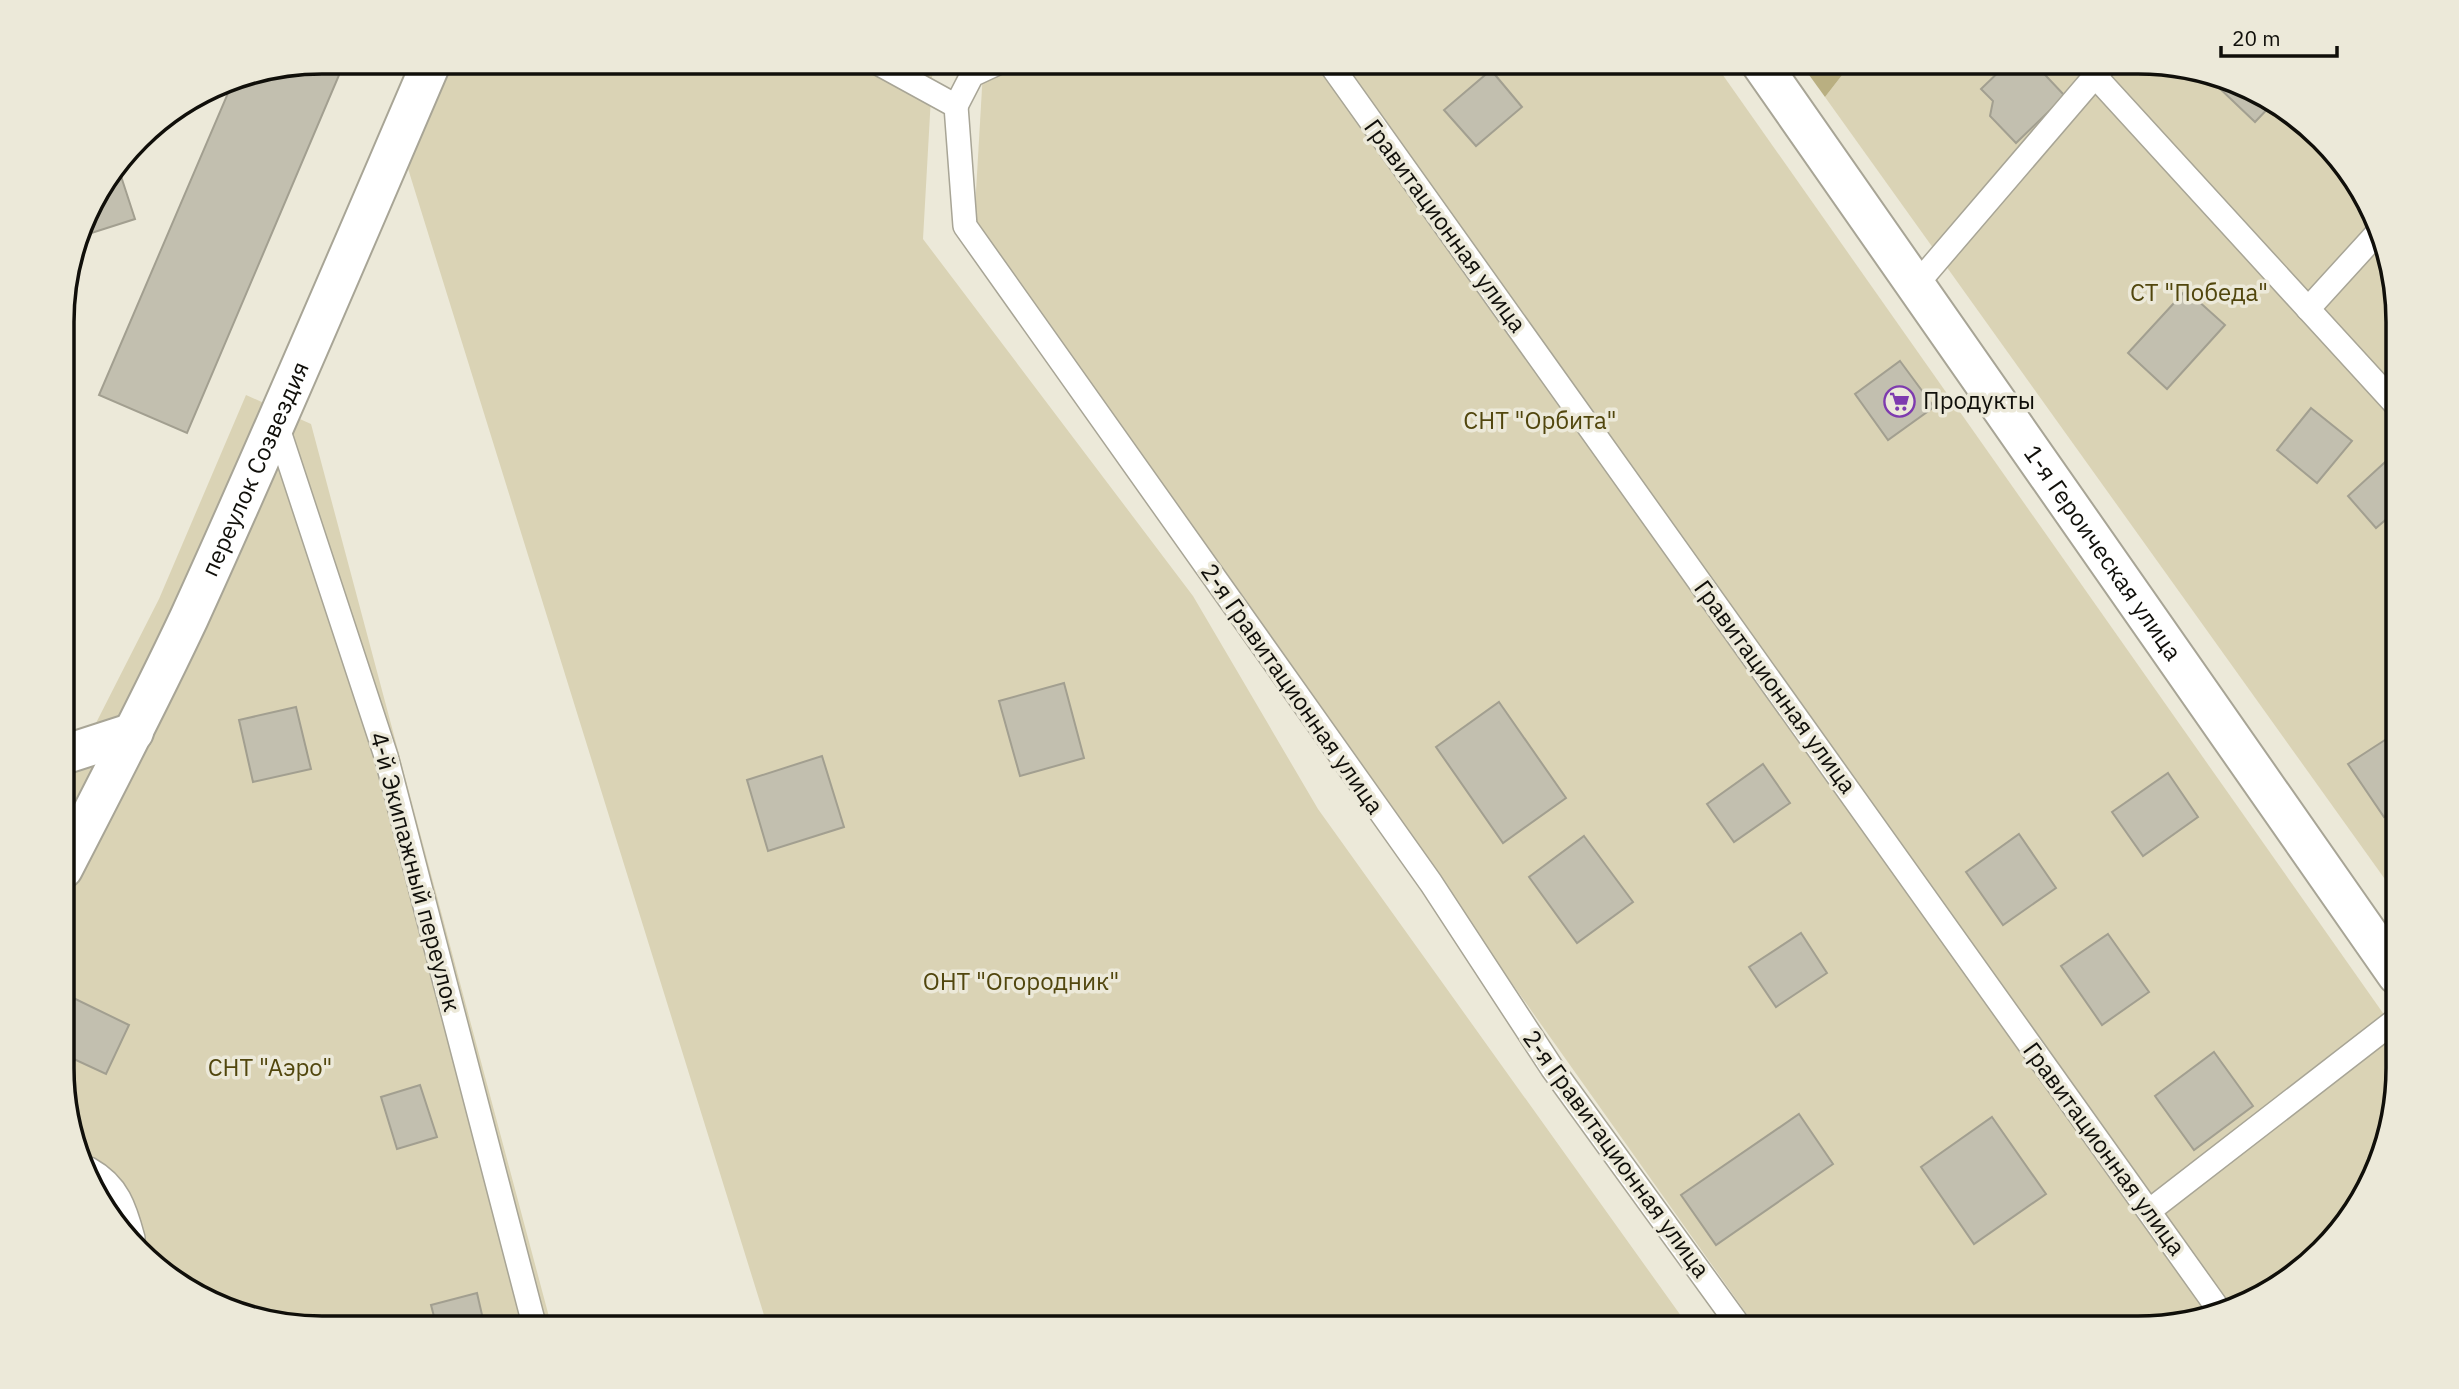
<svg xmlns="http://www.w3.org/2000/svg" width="2459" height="1389" font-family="'IBM Plex Sans',sans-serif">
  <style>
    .green { fill: #dad3b5 }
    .forest { fill: #b9af81 }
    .building { fill: #c2bfaf; stroke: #a29f90; stroke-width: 2 }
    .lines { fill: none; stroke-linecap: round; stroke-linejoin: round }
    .lane-casing { stroke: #a8a596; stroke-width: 26 }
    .street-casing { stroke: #a8a596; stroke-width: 42 }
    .lane { stroke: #fff; stroke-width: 23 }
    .street { stroke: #fff; stroke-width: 38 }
    .labels { text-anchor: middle; stroke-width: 7; stroke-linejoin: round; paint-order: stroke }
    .street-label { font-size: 24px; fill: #100f0a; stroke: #ece9d9 }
    .park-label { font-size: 24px; fill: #51460d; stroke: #ece9d9 }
    .poi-label { font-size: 24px; fill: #100f0a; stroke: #ece9d9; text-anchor: start }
    .rim { fill: none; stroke: #100f0a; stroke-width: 3.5 }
  </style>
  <rect width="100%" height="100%" fill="#ece9d9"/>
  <g class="green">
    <path d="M 436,61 L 933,61 L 923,239 L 1193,596 L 1318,809 L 1689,1327 L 768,1328 L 401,146 Z"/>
    <path d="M 1010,61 L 1713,61 L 2397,1033 L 2397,1084 L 2363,1197 L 2282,1284 L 2220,1314 L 2154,1327 L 1756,1327 L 974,226 L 983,71 Z"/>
    <path d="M 1853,61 L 2137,61 L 2204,70 L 2267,96 L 2354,177 L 2384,238 L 2397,304 L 2397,896 L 1825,97 Z"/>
    <path d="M 246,395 L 311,424 L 552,1328 L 321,1328 L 255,1319 L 192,1293 L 105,1212 L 63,1101 L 63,788 L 159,599 Z"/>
  </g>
  <path class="forest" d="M 1799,61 L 1853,61 L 1825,97 Z"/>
  <g class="building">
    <path d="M 322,61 L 345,61 L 187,433 L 99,395 L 234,79 Z"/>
    <path d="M 2010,61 L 2032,61 L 2065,96 L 2016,143 L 1990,116 L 1993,101 L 1981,89 Z"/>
    <path d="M 1491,70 L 1522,107 L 1476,146 L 1444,110 Z"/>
    <path d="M 2220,77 L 2267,96 L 2274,102 L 2255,122 L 2214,83 Z"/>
    <path d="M 118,167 L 135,219 L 79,237 L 88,206 Z"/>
    <path d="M 2186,290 L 2225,325 L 2167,389 L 2128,353 Z"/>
    <path d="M 1900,361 L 1934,407 L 1888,440 L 1855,394 Z"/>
    <path d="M 2311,408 L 2352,441 L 2317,483 L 2277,450 Z"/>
    <path d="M 2395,453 L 2397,510 L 2376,528 L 2348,496 Z"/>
    <path d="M 1064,683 L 1084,758 L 1020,776 L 999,701 Z"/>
    <path d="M 1499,702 L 1566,798 L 1503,843 L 1436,747 Z"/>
    <path d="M 296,707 L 311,769 L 253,782 L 239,720 Z"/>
    <path d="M 2388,738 L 2397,751 L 2397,808 L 2384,817 L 2348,764 Z"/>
    <path d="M 822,756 L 844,827 L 768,851 L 747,780 Z"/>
    <path d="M 1763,764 L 1790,803 L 1734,842 L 1707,804 Z"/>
    <path d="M 2168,773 L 2198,817 L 2143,856 L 2112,812 Z"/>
    <path d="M 2019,834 L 2056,888 L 2003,925 L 1966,872 Z"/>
    <path d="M 1584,836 L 1633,902 L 1577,943 L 1529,877 Z"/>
    <path d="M 1801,933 L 1827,973 L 1776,1007 L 1749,967 Z"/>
    <path d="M 2108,934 L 2149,992 L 2102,1025 L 2061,966 Z"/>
    <path d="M 63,993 L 129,1025 L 106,1074 L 63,1054 Z"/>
    <path d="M 2214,1052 L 2253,1106 L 2194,1150 L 2155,1096 Z"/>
    <path d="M 420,1085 L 437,1137 L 397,1149 L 381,1097 Z"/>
    <path d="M 1799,1114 L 1833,1164 L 1716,1245 L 1681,1195 Z"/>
    <path d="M 1992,1117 L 2046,1194 L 1974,1244 L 1921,1167 Z"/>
    <path d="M 477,1293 L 485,1328 L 437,1328 L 431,1305 Z"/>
  </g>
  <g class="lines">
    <defs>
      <g id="lane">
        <path d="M 874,61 L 956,106 L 965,226 L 1431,883 L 1552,1068 L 1740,1327"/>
        <path d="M 1328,61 L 2222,1314"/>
        <path d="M 2095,76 L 2397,406"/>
        <path d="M 956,106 L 972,75 L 1002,61"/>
        <path d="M 1916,285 L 2108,61"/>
        <path d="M 2308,309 L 2380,230"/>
        <path d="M 276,422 L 386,756 L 535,1328"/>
        <path d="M 89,1169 C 118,1185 125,1208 133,1238"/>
        <path d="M 2149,1211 L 2397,1019"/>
      </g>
      <g id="street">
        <path id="s1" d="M 1759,61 L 2397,975"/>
        <path d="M 63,755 L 134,732"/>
        <path id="s2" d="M 63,869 C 106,786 149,703 189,618 C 273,434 352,247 432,61"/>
      </g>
    </defs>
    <use href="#lane" class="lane-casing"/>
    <use href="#street" class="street-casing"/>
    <use href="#lane" class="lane"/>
    <use href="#street" class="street"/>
  </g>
  <defs>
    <symbol id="supermarket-ring" viewBox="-11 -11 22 22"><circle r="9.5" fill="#ece9d9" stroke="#7e3baf" stroke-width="1.5"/><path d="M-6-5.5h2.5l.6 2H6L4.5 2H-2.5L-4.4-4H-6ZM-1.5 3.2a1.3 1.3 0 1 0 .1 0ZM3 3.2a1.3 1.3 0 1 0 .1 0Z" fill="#7e3baf"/></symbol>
  </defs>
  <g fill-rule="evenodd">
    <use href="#supermarket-ring" x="1882" y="384" width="35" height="35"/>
  </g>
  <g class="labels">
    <g class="street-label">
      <text transform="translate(1445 226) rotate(54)" y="8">Гравитационная улица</text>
      <text dy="8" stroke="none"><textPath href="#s2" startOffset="444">переулок Созвездия</textPath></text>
      <text dy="8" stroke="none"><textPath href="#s1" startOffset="600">1-я Героическая улица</textPath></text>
      <text transform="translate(1775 687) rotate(54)" y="8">Гравитационная улица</text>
      <text transform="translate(1292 689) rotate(55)" y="8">2-я Гравитационная улица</text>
      <text transform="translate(415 872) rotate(75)" y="8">4-й Экипажный переулок</text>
      <text transform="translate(2104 1149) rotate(54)" y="8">Гравитационная улица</text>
      <text transform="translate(1616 1154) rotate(54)" y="8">2-я Гравитационная улица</text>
    </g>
    <g class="park-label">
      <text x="2199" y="301">СТ "Победа"</text>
      <text x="1540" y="429">СНТ "Орбита"</text>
      <text x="1021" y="990">ОНТ "Огородник"</text>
      <text x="270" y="1076">СНТ "Аэро"</text>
    </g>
    <g class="poi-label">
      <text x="1923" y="409">Продукты</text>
    </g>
  </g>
  <path d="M0 0H2459V1389H0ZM322 74H2138A248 248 0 0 1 2386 322V1068A248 248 0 0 1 2138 1316H322A248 248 0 0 1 74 1068V322A248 248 0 0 1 322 74Z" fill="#ece9d9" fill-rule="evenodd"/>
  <path class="rim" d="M322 74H2138A248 248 0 0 1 2386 322V1068A248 248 0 0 1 2138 1316H322A248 248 0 0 1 74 1068V322A248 248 0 0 1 322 74Z"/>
  <path d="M2221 46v10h116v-10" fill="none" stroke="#100f0a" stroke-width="3.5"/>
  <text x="2232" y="46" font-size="21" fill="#100f0a" stroke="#ece9d9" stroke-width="5" paint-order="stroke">20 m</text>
</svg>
